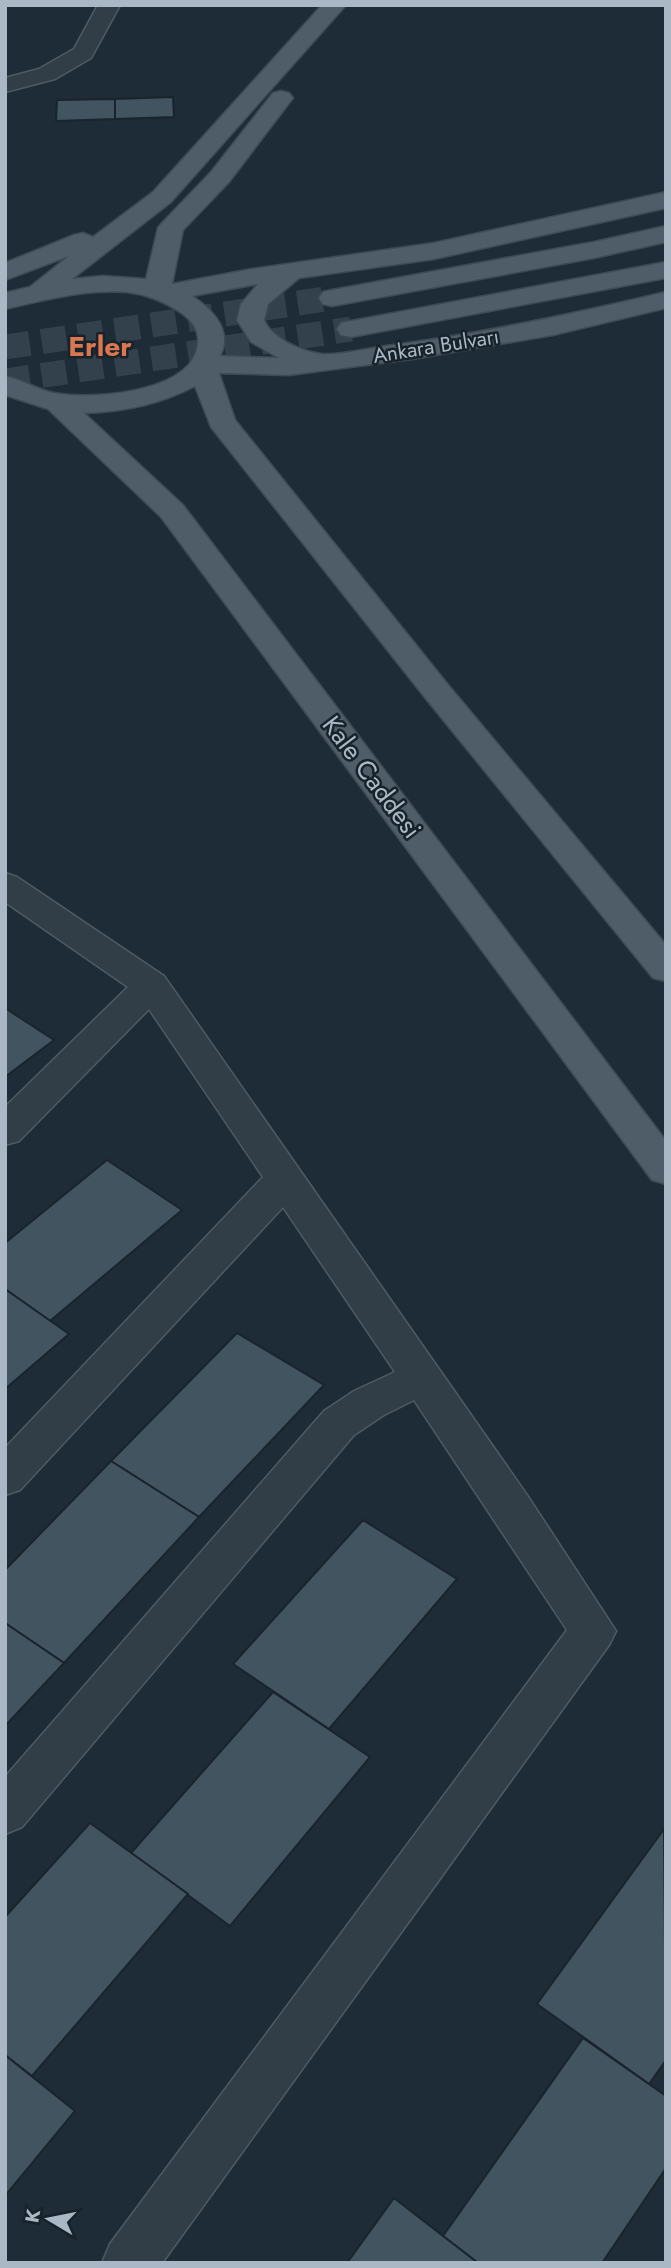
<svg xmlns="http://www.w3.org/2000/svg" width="671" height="2268" font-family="Jost,sans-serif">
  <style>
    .building { fill: #435461; stroke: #19242d; stroke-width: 2 }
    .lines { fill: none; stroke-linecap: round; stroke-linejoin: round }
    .major-tunnel { stroke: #32414c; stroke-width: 25; stroke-dasharray: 25 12; stroke-linecap: butt }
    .minor-casing { stroke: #4e5b65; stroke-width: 3 }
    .major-casing { stroke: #3d4953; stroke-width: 3 }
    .minor { fill: #313d47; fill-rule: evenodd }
    .major { fill: #4e5d68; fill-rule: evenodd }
    .labels { text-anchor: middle; stroke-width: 5; stroke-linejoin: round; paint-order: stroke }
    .far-street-label { font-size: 21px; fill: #aab8c5; stroke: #17222b }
    .street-label { font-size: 26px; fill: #aab8c5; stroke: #17222b }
    .far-district-label { font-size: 28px; font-weight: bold; fill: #da7750; stroke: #17222b }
  </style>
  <rect width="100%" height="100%" fill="#1d2c37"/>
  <g class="building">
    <path d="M 173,97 L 174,117 L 115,119 L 115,99 Z"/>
    <path d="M 115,99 L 115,119 L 56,121 L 57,100 Z"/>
    <path d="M 5,1008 L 54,1040 L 5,1077 Z"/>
    <path d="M 107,1160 L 182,1210 L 50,1321 L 5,1289 L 5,1243 Z"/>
    <path d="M 5,1289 L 69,1334 L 5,1389 Z"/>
    <path d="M 237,1333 L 324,1385 L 199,1517 L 111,1461 Z"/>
    <path d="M 111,1461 L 199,1517 L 64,1663 L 5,1623 L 5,1570 Z"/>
    <path d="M 363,1520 L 457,1579 L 329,1729 L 233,1664 Z"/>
    <path d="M 5,1623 L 64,1663 L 5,1726 Z"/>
    <path d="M 273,1692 L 370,1757 L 230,1926 L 131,1853 Z"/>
    <path d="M 90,1823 L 188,1894 L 32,2076 L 5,2055 L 5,1917 Z"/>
    <path d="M 664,1829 L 666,2060 L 649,2084 L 537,2004 Z"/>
    <path d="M 583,2038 L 666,2096 L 666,2168 L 602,2263 L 478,2263 L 443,2236 Z"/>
    <path d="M 5,2055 L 75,2111 L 5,2196 Z"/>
    <path d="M 394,2198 L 443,2236 L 478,2263 L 347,2263 Z"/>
  </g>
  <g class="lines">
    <g class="major-tunnel">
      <path d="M 5,347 L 332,298"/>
      <path d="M 5,381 L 351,329"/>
    </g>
    <defs>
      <g id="minor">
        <path d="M 98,5 L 120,5 L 91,58 L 55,79 L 5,92 L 5,78 L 39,69 L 74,49 Z"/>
        <path d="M 5,873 L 17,877 L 164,976 L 527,1495 L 616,1631 L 609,1645 L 162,2263 L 102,2263 L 110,2244 L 567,1630 L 414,1400 L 384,1415 L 354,1435 L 22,1827 L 5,1834 L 5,1777 L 324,1411 L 354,1391 L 395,1372 L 283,1207 L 20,1490 L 5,1495 L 5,1448 L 263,1177 L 149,1009 L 19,1141 L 5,1145 L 5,1107 L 128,987 L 5,902 Z"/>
      </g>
      <g id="major">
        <path d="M 322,5 L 346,5 L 171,202 L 72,279 L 103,276 L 146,279 L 158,228 L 162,223 L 211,172 L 273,93 L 281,91 L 289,93 L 293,98 L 289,103 L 229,182 L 183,230 L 172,284 L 252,269 L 434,243 L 666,192 L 666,208 L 434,259 L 299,278 L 268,304 L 264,320 C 272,339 303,352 322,354 C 335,356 371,348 386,346 C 480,334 573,314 666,292 L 666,308 L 553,335 L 412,359 L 289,375 L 219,373 L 235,420 L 449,686 L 666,945 L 666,981 L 653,978 L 427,700 L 211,427 L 195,386 C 161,404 123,412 84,413 L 183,505 L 666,1141 L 666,1184 L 652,1180 L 161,517 L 48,409 L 5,395 L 5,376 C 24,380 40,392 60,394 C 96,399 196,392 198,342 C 199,328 190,319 180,312 C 163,301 146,294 126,292 C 85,289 45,300 5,309 L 5,293 L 30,287 L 69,256 L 5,280 L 5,263 L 74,235 L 83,233 L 93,237 L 153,192 ZM 258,284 L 241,304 L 237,320 L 251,342 L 279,358 L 220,356 C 233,330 213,310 192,296 Z"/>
        <path d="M 666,226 L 666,242 L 594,258 L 332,306 L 323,304 L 319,298 L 323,292 L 332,290 L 594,242 Z"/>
        <path d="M 666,262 L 666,278 L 351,337 L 341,335 L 337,329 L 341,323 L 351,321 Z"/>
      </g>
    </defs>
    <use href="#minor" class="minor-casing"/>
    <use href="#major" class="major-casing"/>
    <use href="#minor" class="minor"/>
    <use href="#major" class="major"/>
  </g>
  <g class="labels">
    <g class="far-street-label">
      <text transform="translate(436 346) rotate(-9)" y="7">Ankara Bulvarı</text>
    </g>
    <g class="street-label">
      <text transform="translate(372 777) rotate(53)" y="9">Kale Caddesi</text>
    </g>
    <g class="far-district-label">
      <text x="100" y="356">Erler</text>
    </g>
  </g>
  <rect width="671" height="2268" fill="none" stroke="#aab8c5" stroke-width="14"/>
  <g transform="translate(49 2219) rotate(280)" stroke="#17222b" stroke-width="5" paint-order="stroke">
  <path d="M0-5L12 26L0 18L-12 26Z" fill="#aab8c5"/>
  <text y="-10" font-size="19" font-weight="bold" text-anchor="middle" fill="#aab8c5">K</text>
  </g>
</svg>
